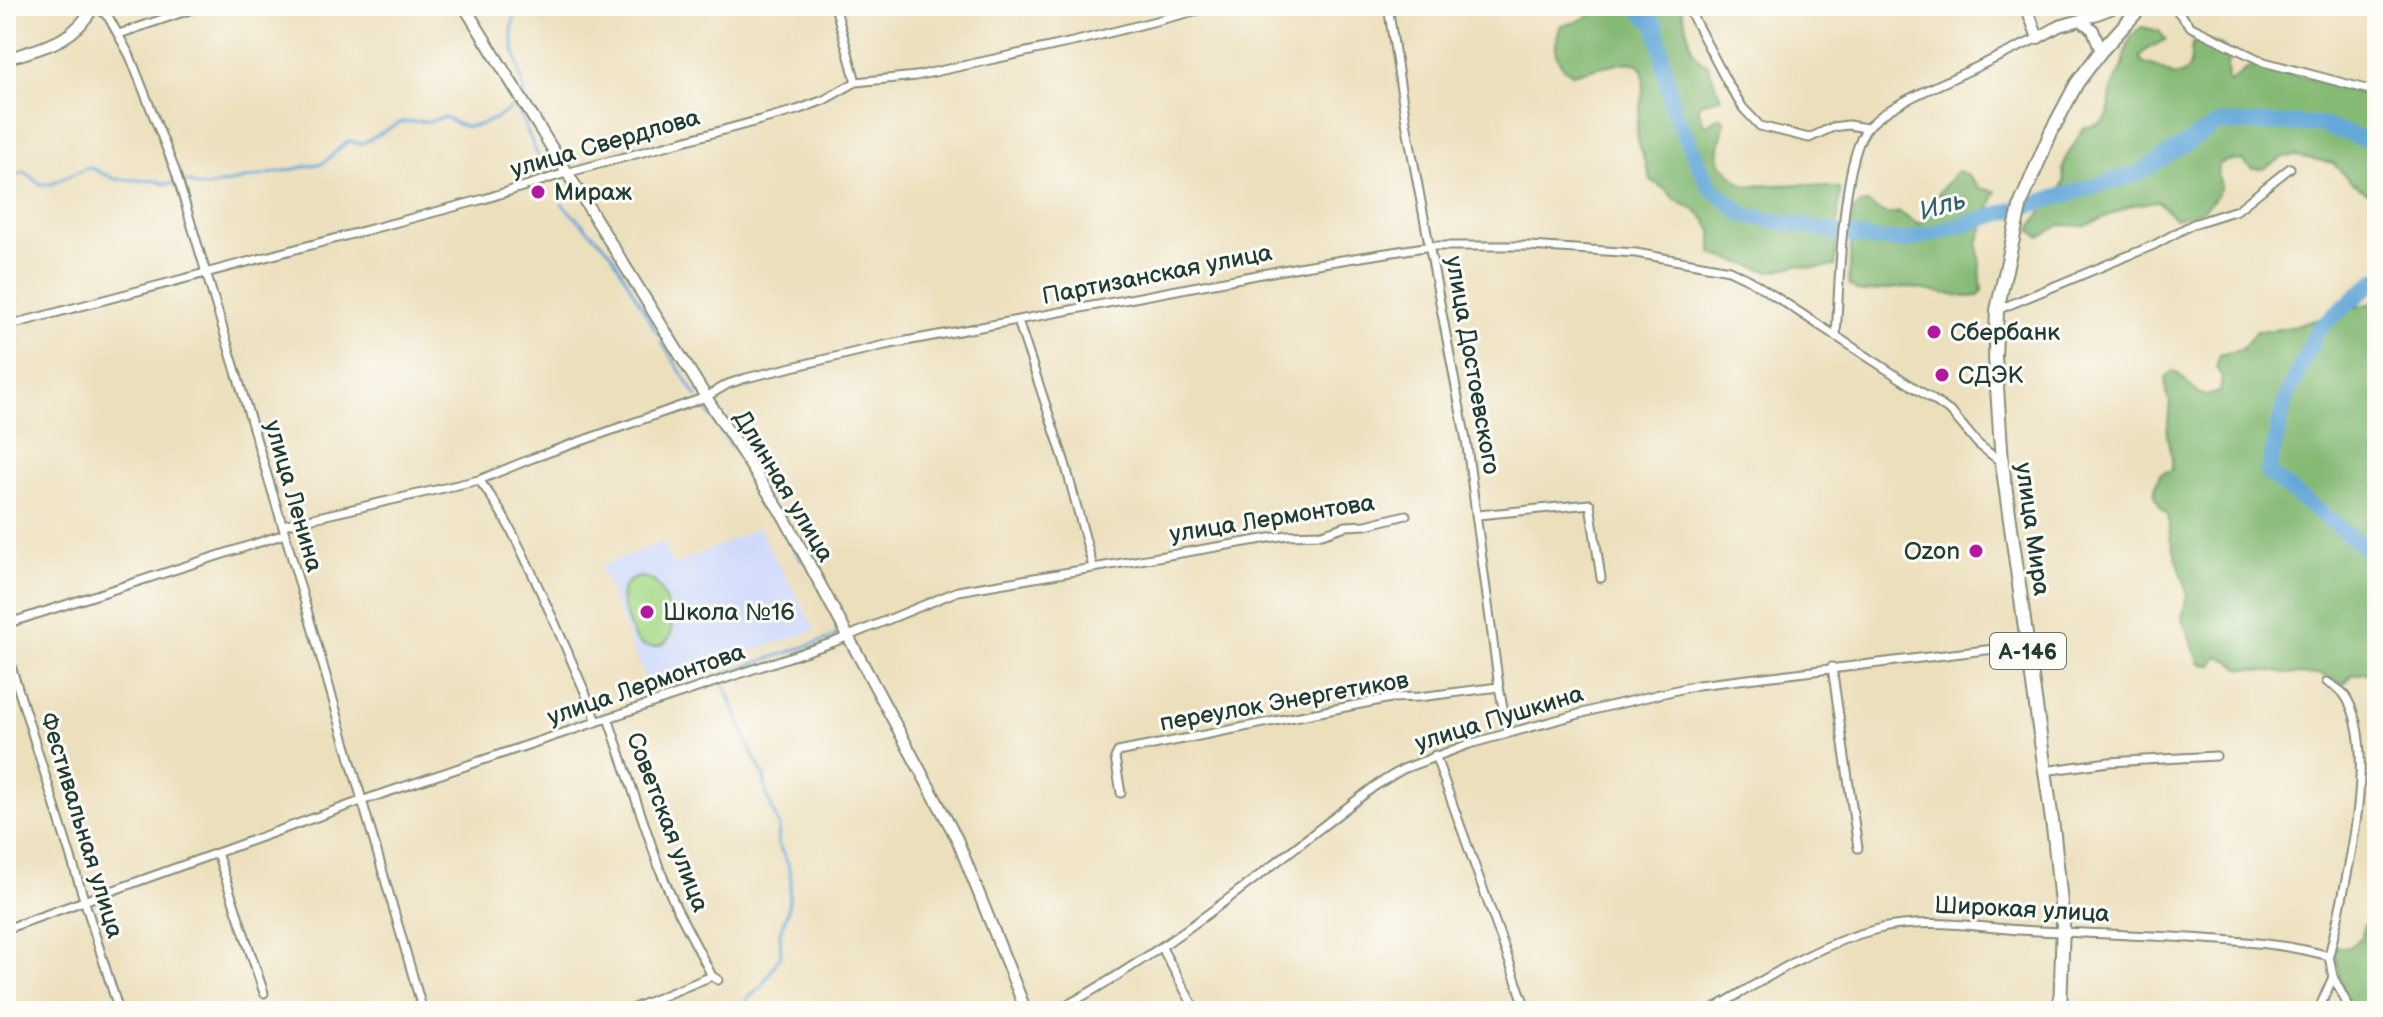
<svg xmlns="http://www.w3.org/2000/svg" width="2383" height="1017" font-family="'Balsamiq Sans',sans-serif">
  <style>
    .built { fill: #cfdafa }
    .green { fill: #a7da89; stroke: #638c5e; stroke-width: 2 }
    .forest { fill: #85ba75; stroke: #527c54; stroke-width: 2 }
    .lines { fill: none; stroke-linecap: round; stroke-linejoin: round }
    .stream { stroke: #64a8d9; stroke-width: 3 }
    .river { stroke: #64a8d9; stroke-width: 16 }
    .street-casing { stroke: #868e78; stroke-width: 11 }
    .secondary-casing { stroke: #868e78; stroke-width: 14 }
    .highway-casing { stroke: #868e78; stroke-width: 16 }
    .street { stroke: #fff; stroke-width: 7 }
    .secondary { stroke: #fff; stroke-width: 10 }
    .highway { stroke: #fff; stroke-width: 12 }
    .poi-dot { fill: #b5179e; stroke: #fdfcf7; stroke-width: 3 }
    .labels { text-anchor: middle; stroke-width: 6; stroke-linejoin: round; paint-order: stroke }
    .shield { fill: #fdfcf7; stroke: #62766e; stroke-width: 2 }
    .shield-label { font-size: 22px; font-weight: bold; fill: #1f3d34 }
    .street-label { font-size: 24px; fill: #1f3d34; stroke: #fdfcf7 }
    .poi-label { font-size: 24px; fill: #1f3d34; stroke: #fdfcf7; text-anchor: start }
    .water-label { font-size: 26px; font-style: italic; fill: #37626e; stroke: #fdfcf7 }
  </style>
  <rect width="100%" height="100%" fill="#fdfcf7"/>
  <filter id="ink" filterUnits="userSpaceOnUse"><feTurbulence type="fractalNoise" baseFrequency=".0125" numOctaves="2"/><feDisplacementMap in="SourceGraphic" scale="16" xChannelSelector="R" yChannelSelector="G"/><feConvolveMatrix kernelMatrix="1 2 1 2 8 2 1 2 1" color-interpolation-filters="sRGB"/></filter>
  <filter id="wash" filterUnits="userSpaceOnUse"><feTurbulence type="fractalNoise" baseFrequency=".006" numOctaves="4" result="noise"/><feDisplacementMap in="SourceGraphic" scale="32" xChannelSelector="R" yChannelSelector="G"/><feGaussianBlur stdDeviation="1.8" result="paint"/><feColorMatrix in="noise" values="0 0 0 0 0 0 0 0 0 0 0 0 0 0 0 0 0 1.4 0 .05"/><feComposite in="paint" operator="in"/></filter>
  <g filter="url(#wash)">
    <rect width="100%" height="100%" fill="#ecdfbc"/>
    <path class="built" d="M 758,528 L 816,630 L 648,686 L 600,566 L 663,542 L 673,566 Z"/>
    <path class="green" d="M 640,577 C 647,578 653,579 657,585 C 665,595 677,627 669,638 C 662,649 644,650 636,640 C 631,633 629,624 626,616 C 619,598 618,582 640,577 Z"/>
    <g class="forest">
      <path d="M 1589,6 L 1681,6 L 1692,49 L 1699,59 L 1708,65 L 1721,98 L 1702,102 L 1698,108 L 1704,124 L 1709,124 L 1718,117 L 1724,119 C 1725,134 1715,147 1720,163 L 1741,184 L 1747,186 L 1805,184 L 1840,189 L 1835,266 L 1810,268 L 1798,265 L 1774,271 L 1768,271 L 1712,254 L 1712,231 L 1706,220 L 1692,208 L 1675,200 L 1667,191 L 1651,180 C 1646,164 1636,142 1637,126 C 1638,113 1650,74 1639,65 C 1630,57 1585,71 1572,74 C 1551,61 1554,45 1561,25 C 1572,24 1580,22 1589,15 Z"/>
      <path d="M 2142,27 L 2159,31 L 2166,40 L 2149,48 L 2140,56 L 2142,62 L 2159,68 L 2174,76 C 2196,71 2189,59 2192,44 L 2204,39 L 2222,45 L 2230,54 L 2227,65 L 2228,82 C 2239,79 2241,69 2253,67 L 2329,83 L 2340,88 L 2377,97 L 2377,198 L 2350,181 L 2333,163 L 2296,156 L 2284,157 L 2263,169 L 2251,169 L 2243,161 L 2230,160 L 2219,164 L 2218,175 L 2221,186 C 2213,207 2197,215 2175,218 L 2158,201 L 2133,205 L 2084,226 L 2060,225 L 2040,237 L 2030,230 L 2043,209 L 2059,192 L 2064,182 L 2063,169 L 2066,158 L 2084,128 C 2117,122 2106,113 2112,88 C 2114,79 2121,73 2123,65 C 2128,49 2125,37 2142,27 Z"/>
      <path d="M 1957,171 L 1967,174 L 1979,188 L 1996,191 L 1978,243 L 1982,291 L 1979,296 L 1966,297 L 1907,287 L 1864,292 L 1858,291 L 1849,284 L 1853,212 L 1861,204 L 1867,203 L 1887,215 L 1899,212 L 1919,225 L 1927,217 L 1938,194 Z"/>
      <path d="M 2377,302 L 2377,671 L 2352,675 L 2344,684 L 2320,674 L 2307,675 L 2239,668 L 2230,661 L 2218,656 L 2212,665 L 2200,664 L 2182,619 L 2187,596 L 2185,584 L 2170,537 L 2168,515 C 2154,502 2150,491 2161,473 L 2172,470 L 2172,459 L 2167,436 L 2170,401 L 2166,390 L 2165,378 L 2173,371 C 2193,381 2194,405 2220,391 L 2222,378 L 2216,367 L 2220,355 L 2242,349 L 2256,331 C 2299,331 2336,310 2377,302 Z"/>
      <path d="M 2372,920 L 2377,920 L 2377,1003 L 2372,1002 L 2371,1007 L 2374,1011 L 2355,1011 L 2344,993 L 2334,951 L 2336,946 L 2348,948 L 2362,938 L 2363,926 Z"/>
    </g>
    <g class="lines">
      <g class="stream">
        <path d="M 517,6 C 504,40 521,62 524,95"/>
        <path d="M 516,105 L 546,175"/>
        <path d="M 6,181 L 24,172 L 41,184 L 49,185 L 89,167 L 115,179 L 157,181 L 164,184 L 190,182 L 196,186 L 206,187 L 323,163 C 333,156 339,147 349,141 L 361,144 L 401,122 L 430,121 L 445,117 C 451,120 457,125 464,126 C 483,128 506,114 519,101"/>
        <path d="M 562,204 L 610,251 L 658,335"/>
        <path d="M 661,341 L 697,397"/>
        <path d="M 702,403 L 733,448"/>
        <path d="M 772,508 L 802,561"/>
        <path d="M 723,674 L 834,637 L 837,634 L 836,624"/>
        <path d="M 724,683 L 751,751 L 764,776 L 767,796 L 779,826 L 778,844 L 788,864 L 791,879 L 788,910 L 780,933 L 781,955 L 761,987 L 747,999 L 742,1011"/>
      </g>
      <g class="river">
        <path d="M 1635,6 L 1656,26 L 1673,110 L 1710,187 L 1744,215 L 1871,239 L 1906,241 L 2137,174 L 2219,123 L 2318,124 L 2377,143"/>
        <path d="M 2377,279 L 2318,329 L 2285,400 L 2268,473 L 2377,557"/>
      </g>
    </g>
  </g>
  <g filter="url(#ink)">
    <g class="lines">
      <defs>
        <g id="street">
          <path d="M 97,6 L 109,18 L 130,56 L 175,170 L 285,534 L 423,1011"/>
          <path d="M 835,6 L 856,82"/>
          <path d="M 1388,6 L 1406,122 L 1467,446 L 1499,687 L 1508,733"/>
          <path d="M 1687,6 L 1727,82 L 1743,108 L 1760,126 L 1809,138 L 1833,127 L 1848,125 L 1867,128"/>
          <path d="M 2173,6 L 2191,27 L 2264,62 L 2377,92"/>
          <path d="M 119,34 L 201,6"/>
          <path d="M 1997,310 L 2154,245 L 2193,224 L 2237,210 L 2290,168"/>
          <path d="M 1018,321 L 1065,463 L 1093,567"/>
          <path d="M 6,326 L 484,199 L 566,173 L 797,110 L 824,100 L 856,82 L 916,76 L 1077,41 L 1215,6"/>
          <path d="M 1836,337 C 1839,294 1841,155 1869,126 C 1890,105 1922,93 1949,80 C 1979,66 2009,52 2038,38"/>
          <path d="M 479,480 C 504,512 520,547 537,584 C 558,629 578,675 597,721"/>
          <path d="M 1478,515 L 1590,504 L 1601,578"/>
          <path d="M 283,525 L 479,480 L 533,458 L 706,397 L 728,384 L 746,378 L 885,345 L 1304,266 L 1431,246 L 1529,246 L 1636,253 L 1729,270 L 1750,280 L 1932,399 L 1952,413 L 1978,444 L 2002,463"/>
          <path d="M 6,624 L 285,534"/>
          <path d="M 6,650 L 119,1011"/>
          <path d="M 1832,667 L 1858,848"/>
          <path d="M 2327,682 C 2332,685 2339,689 2343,693 C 2383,744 2343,895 2329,956 L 2333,977 L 2351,1011"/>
          <path d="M 608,718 L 660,870 L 675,905 L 712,976 L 718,980"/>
          <path d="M 1435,755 L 1527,1011"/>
          <path d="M 2044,771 L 2109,762 L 2216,756"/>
          <path d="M 1121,793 L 1115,758 L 1118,752 L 1391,698 L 1419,697 L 1499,687"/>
          <path d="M 217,853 L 264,993"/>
          <path d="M 6,929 L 361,801 L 834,642 L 958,591 L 1287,535 L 1322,534 L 1346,526 L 1366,525 L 1406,515"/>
          <path d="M 1162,948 L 1196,1011"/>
          <path d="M 626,1011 L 712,976"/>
          <path d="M 1056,1011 C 1171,950 1271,865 1375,786 L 1403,769 L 1469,744 L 1601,708 L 1698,685 L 2027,645"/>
          <path d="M 1710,1011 C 1762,981 1815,945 1874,930 C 1927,916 1984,929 2038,931 C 2088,933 2139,935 2190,938 C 2237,941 2283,943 2329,956"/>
          <path d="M 2318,1011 L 2333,977"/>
        </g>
        <g id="secondary">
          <path d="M 464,6 L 706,397 L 784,517 L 957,839 L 1026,1011"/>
          <path d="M 2026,6 L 2038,38 L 2059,26 L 2081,20 L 2093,30 L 2101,51"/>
          <path d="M 2081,20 L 2118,6"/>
          <path d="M 6,59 C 44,47 73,43 94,6"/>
        </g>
        <path id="highway" d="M 2060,1011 L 2063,923 L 2054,835 L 2002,463 L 1995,357 L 1997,310 L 2021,203 L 2051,132 L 2077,83 L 2101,51 L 2142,6"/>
      </defs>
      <use href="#street" class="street-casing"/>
      <use href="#secondary" class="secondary-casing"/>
      <use href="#highway" class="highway-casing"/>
      <use href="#street" class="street"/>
      <use href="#secondary" class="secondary"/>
      <use href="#highway" class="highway"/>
    </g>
  </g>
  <g class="poi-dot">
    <circle cx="538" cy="192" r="8"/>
    <circle cx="1934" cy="332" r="8"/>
    <circle cx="1942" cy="375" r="8"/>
    <circle cx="1976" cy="551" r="8"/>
    <circle cx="647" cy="612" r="8"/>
  </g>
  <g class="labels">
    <rect class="shield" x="1990" y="633" width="76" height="36" rx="6"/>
    <g class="shield-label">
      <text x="2028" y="659">А-146</text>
    </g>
    <g class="street-label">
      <text transform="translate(605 143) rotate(-16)" y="8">улица Свердлова</text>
      <text transform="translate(1157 274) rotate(-11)" y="8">Партизанская улица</text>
      <text transform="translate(1473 365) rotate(80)" y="8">улица Достоевского</text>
      <text transform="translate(784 486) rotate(59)" y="8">Длинная улица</text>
      <text transform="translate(294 496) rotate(74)" y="8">улица Ленина</text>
      <text transform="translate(1272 518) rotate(-9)" y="8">улица Лермонтова</text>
      <text transform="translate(2033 529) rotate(82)" y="8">улица Мира</text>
      <text transform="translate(646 684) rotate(-19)" y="8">улица Лермонтова</text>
      <text transform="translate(1284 701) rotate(-10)" y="8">переулок Энергетиков</text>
      <text transform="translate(1499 718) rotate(-17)" y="8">улица Пушкина</text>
      <text transform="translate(668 822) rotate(69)" y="8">Советская улица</text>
      <text transform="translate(82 825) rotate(73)" y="8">Фестивальная улица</text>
      <text transform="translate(2022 909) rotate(3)" y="8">Широкая улица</text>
    </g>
    <g class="poi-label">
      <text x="554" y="200">Мираж</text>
      <text x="1950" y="340">Сбербанк</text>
      <text x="1958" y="383">СДЭК</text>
      <text x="1960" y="559" text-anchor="end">Ozon</text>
      <text x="663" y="620">Школа №16</text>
    </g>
    <g class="water-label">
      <text transform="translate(1942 205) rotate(-16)" y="9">Иль</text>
    </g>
  </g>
  <rect width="2383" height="1017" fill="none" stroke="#fdfcf7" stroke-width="32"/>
</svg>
